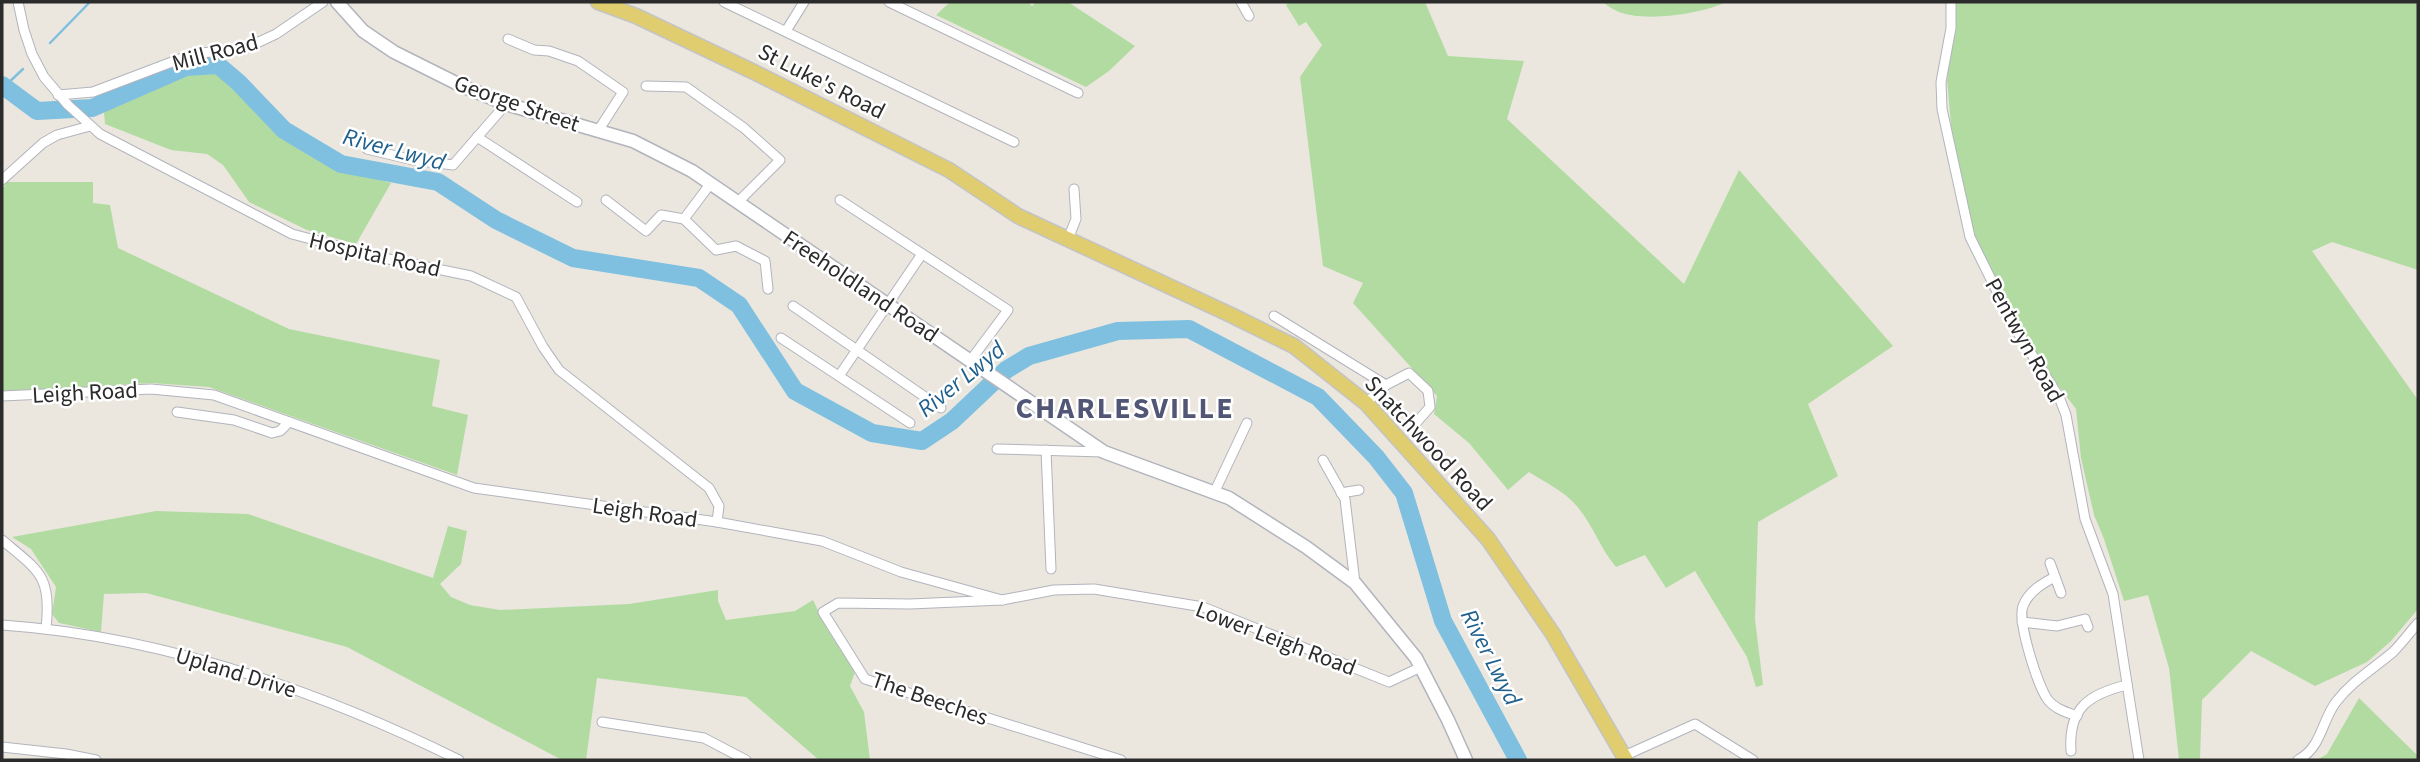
<svg xmlns="http://www.w3.org/2000/svg" width="2420" height="762" font-family="'Source Sans 3',sans-serif">
  <style>
    .green { fill: #b2dba2 }
    .lines { fill: none; stroke-linecap: round; stroke-linejoin: round }
    .stream { stroke: #7fc0e0; stroke-width: 2.5 }
    .river { stroke: #7fc0e0; stroke-width: 18 }
    .minor-casing { stroke: #b2b4bd; stroke-width: 11 }
    .secondary-casing { stroke: #b2b4bd; stroke-width: 15 }
    .primary-casing { stroke: #c4c4c4; stroke-width: 17 }
    .minor { stroke: #fff; stroke-width: 9 }
    .secondary { stroke: #fff; stroke-width: 12 }
    .primary { stroke: #dfcd6f; stroke-width: 14 }
    .labels { text-anchor: middle; stroke-width: 5; stroke-linejoin: round; paint-order: stroke }
    .street-label { font-size: 23px; fill: #2b2b2b; stroke: #fff }
    .water-label { font-size: 24px; font-style: italic; fill: #1e5f8c; stroke: #fff }
    .district-label { font-size: 30px; font-weight: bold; letter-spacing: 2px; fill: #515576; stroke: #fff }
  </style>
  <rect width="100%" height="100%" fill="#ebe7df"/>
  <g class="green">
    <path d="M 950,2 L 1028,2 L 1032,6 L 1036,2 L 1068,2 L 1135,46 L 1109,71 L 1086,87 L 936,15 Z"/>
    <path d="M 1289,2 L 1425,2 L 1448,56 L 1524,61 L 1507,119 L 1684,284 L 1739,170 L 1893,346 L 1808,404 L 1838,476 L 1758,522 L 1755,619 L 1763,685 L 1756,687 L 1747,657 L 1695,571 L 1666,588 L 1645,555 L 1616,567 C 1599,547 1592,522 1574,503 C 1563,491 1543,481 1529,472 L 1508,490 L 1469,443 L 1434,414 L 1437,396 L 1353,303 L 1363,283 L 1323,266 L 1300,77 L 1322,45 L 1306,22 L 1299,26 L 1286,5 Z"/>
    <path d="M 1603,2 L 1726,2 C 1702,14 1642,23 1617,11 C 1612,9 1607,5 1603,2 Z"/>
    <path d="M 1956,2 L 2418,2 L 2418,270 L 2332,242 L 2312,251 L 2418,400 L 2418,609 L 2391,641 L 2367,662 L 2315,686 L 2251,651 L 2202,700 L 2200,760 L 2179,760 L 2169,668 L 2148,595 L 2124,601 L 2104,539 L 2094,515 L 2081,458 L 2076,409 L 2038,359 L 1998,288 L 1974,237 L 1952,136 L 1947,80 Z"/>
    <path d="M 200,69 L 217,72 L 249,96 L 276,130 L 324,164 L 391,183 L 356,244 L 307,230 L 249,202 L 223,165 L 207,154 L 171,150 L 105,124 L 104,112 Z"/>
    <path d="M 7,182 L 93,182 L 93,203 L 110,205 L 118,248 L 289,329 L 440,360 L 432,406 L 468,415 L 457,475 L 209,387 L 151,383 L 2,392 L 2,190 Z"/>
    <path d="M 156,511 L 248,514 L 433,578 L 448,526 L 467,531 L 461,564 L 440,584 L 451,597 L 470,605 L 500,610 L 629,604 L 718,590 L 718,601 L 726,620 L 795,611 L 813,600 L 827,629 L 855,672 L 850,686 L 864,712 L 870,760 L 819,760 L 746,697 L 597,678 L 586,760 L 562,760 L 347,647 L 146,593 L 104,594 L 101,632 L 59,623 L 52,614 L 56,587 L 31,549 L 12,537 Z"/>
    <path d="M 2359,698 L 2418,756 L 2418,760 L 2317,760 L 2327,754 Z"/>
  </g>
  <g class="lines">
    <g class="stream">
      <path d="M 50,43 L 90,2"/>
      <path d="M 4,87 L 23,69"/>
    </g>
    <path class="river" d="M 2,85 L 37,111 L 92,108 L 186,67 L 218,65 L 238,82 L 284,130 L 341,164 L 438,182 L 496,220 L 573,258 L 699,278 L 739,305 L 795,391 L 872,433 L 922,441 L 952,421 L 1006,370 L 1029,356 L 1118,331 L 1189,329 L 1318,397 L 1376,457 L 1404,493 L 1443,621 L 1518,760"/>
    <defs>
      <g id="minor">
        <path d="M 18,2 L 24,30 L 32,54 L 44,77 L 68,105 L 100,134 L 292,234 L 379,257 L 471,276 L 516,297 L 543,347 L 559,370 L 709,488 L 719,506 L 717,522"/>
        <path d="M 724,2 L 1014,142"/>
        <path d="M 889,2 L 1078,93"/>
        <path d="M 1241,2 L 1249,16"/>
        <path d="M 1951,2 L 1951,28 L 1941,82 L 1942,109 L 1970,237 L 2015,328 L 2059,397 L 2066,415 L 2085,519 L 2113,594 L 2139,760"/>
        <path d="M 786,31 L 804,2"/>
        <path d="M 508,39 L 534,50 L 549,51 L 578,61 L 623,92 L 598,131"/>
        <path d="M 646,86 L 686,87 L 744,128 L 780,160 L 738,202"/>
        <path d="M 58,95 L 93,92 L 193,54 L 246,48 L 276,34 L 323,2"/>
        <path d="M 477,137 L 577,202"/>
        <path d="M 367,149 L 413,160 L 453,165 L 506,104"/>
        <path d="M 2,180 L 43,143 L 57,135 L 90,126"/>
        <path d="M 711,183 L 684,219 L 716,250 L 736,246 L 765,261 L 768,289"/>
        <path d="M 606,200 L 646,231 L 661,215 L 684,219"/>
        <path d="M 840,200 L 1008,310 L 970,361"/>
        <path d="M 1068,239 L 1076,219 L 1074,189"/>
        <path d="M 793,306 L 941,408"/>
        <path d="M 1274,316 L 1386,385 L 1366,403"/>
        <path d="M 781,338 L 910,423"/>
        <path d="M 839,376 L 922,254"/>
        <path d="M 1386,385 L 1409,373 L 1428,391 L 1430,407 L 1416,423"/>
        <path d="M 2,396 L 151,389 L 214,395 L 474,488 L 717,522 L 822,541 L 901,572 L 1002,600"/>
        <path d="M 177,412 L 234,420 L 272,433 L 280,431 L 289,422"/>
        <path d="M 997,449 L 1103,452"/>
        <path d="M 1046,450 L 1051,569"/>
        <path d="M 1323,460 L 1345,499 L 1355,583"/>
        <path d="M 1214,493 L 1247,423"/>
        <path d="M 1341,493 L 1359,490"/>
        <path d="M 2,540 C 39,571 52,576 46,628"/>
        <path d="M 2050,563 L 2061,593"/>
        <path d="M 2055,577 C 2043,583 2029,591 2023,606 C 2017,621 2038,687 2048,700 C 2055,709 2066,712 2077,716"/>
        <path d="M 2022,622 L 2057,626 L 2085,619 L 2088,627"/>
        <path d="M 2,625 C 161,636 317,690 459,760"/>
        <path d="M 602,722 L 704,738 L 746,760"/>
        <path d="M 2,747 L 66,754 L 96,760"/>
        <path d="M 2071,751 C 2068,708 2089,694 2127,685"/>
        <path d="M 1624,756 L 1695,724 L 1753,760"/>
        <path d="M 1121,760 L 865,679 L 823,612 L 838,603 L 910,604 L 1002,600 L 1054,590 L 1094,589 L 1203,607 L 1389,682 L 1421,667"/>
        <path d="M 2298,760 C 2322,747 2321,722 2336,702 C 2352,681 2373,669 2393,652 C 2402,643 2410,632 2418,623"/>
      </g>
      <path id="secondary" d="M 337,2 L 363,31 L 394,52 L 462,86 L 506,104 L 633,141 L 692,171 L 1104,452 L 1229,498 L 1306,547 L 1355,583 L 1416,658 L 1448,720 L 1466,760"/>
      <path id="primary" d="M 598,2 L 636,16 L 754,72 L 949,170 L 1018,216 L 1231,315 L 1294,346 L 1366,403 L 1488,539 L 1553,634 L 1626,760"/>
    </defs>
    <use href="#minor" class="minor-casing"/>
    <use href="#secondary" class="secondary-casing"/>
    <use href="#primary" class="primary-casing"/>
    <use href="#minor" class="minor"/>
    <use href="#secondary" class="secondary"/>
    <use href="#primary" class="primary"/>
  </g>
  <g class="labels">
    <g class="street-label">
      <text transform="translate(215 52) rotate(-15)" y="8">Mill Road</text>
      <text transform="translate(822 81) rotate(27)" y="8">St Luke's Road</text>
      <text transform="translate(517 103) rotate(19)" y="8">George Street</text>
      <text transform="translate(375 254) rotate(13)" y="8">Hospital Road</text>
      <text transform="translate(861 286) rotate(34)" y="8">Freeholdland Road</text>
      <text transform="translate(2025 340) rotate(61)" y="8">Pentwyn Road</text>
      <text transform="translate(85 392) rotate(-3)" y="8">Leigh Road</text>
      <text transform="translate(1429 443) rotate(47)" y="8">Snatchwood Road</text>
      <text transform="translate(645 512) rotate(8)" y="8">Leigh Road</text>
      <text transform="translate(1276 638) rotate(21)" y="8">Lower Leigh Road</text>
      <text transform="translate(236 672) rotate(17)" y="8">Upland Drive</text>
      <text transform="translate(930 698) rotate(19)" y="8">The Beeches</text>
    </g>
    <g class="water-label">
      <text transform="translate(394 149) rotate(15)" y="8">River Lwyd</text>
      <text transform="translate(961 379) rotate(-39)" y="8">River Lwyd</text>
      <text transform="translate(1491 657) rotate(63)" y="8">River Lwyd</text>
    </g>
    <g class="district-label">
      <text x="1125" y="418">CHARLESVILLE</text>
    </g>
  </g>
  <rect width="2420" height="762" fill="none" stroke="#2b2b2b" stroke-width="7"/>
</svg>
